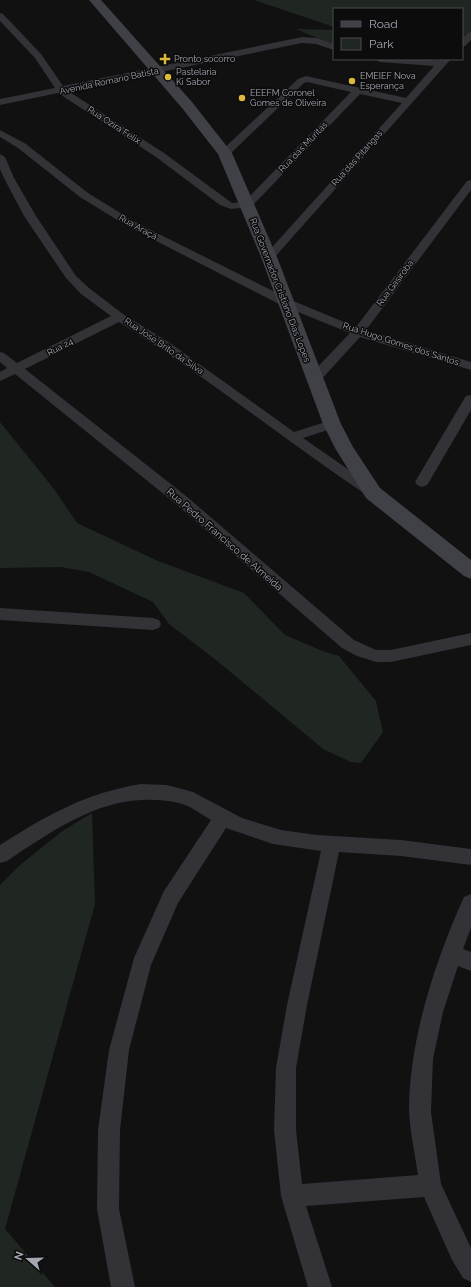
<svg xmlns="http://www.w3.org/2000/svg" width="471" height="1287" font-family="Raleway,sans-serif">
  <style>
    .green { fill: #202621 }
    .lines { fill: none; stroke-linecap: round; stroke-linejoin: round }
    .street { fill: #323237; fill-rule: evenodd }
    .secondary { fill: #404146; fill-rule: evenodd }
    .poi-dot { fill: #ddb93e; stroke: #0c0c0d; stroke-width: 1.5 }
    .labels { text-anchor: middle; stroke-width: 3; stroke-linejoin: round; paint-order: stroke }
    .far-poi-label { font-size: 9px; fill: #a4a6b1; stroke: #0c0c0d; text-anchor: start }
    .far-street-label { font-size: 9px; fill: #a4a6b1; stroke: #0c0c0d }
    .street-label { font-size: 10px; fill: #a4a6b1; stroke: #0c0c0d }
  </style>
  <rect width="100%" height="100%" fill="#111112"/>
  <g class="green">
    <path d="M 254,0 L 471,0 L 471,38 L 462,48 L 462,9 L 334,9 L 334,27 Z"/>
    <path d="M 296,29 L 334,30 L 334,45 Z"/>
    <path d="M 0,422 L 54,489 L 77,523 L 158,561 L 244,593 L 285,635 L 325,652 L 339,656 L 376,701 L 383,732 L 361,763 L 351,762 L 323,749 L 216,660 L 169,624 L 153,602 L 89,572 L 61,567 L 0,568 Z"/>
    <path d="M 92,813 L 95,904 L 5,1229 L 55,1287 L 0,1287 L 0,885 L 19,866 L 61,832 Z"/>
  </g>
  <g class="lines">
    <g class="street">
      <path d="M 0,13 L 3,14 L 41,54 L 63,86 L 302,37 L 317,38 L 334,44 L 334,50 L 316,44 L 302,43 L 68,91 L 164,153 L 232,203 L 244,202 L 351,92 L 307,82 L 304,83 L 229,155 L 221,155 L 220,153 L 221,151 L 298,79 L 306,76 L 406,98 L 434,66 L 380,62 L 375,59 L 414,59 L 439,61 L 441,59 L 451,59 L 273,259 L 265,259 L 263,257 L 265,255 L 402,103 L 360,94 L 251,207 L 231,209 L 220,205 L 156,157 L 58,93 L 0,105 L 0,99 L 55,88 L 35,58 L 0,21 Z"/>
      <path d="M 471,32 L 471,40 L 465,46 L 462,47 L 462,39 L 468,33 Z"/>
      <path d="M 0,130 L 26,144 L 88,193 L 135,222 L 291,300 L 356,327 L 467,181 L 471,180 L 471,190 L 366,330 L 471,362 L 471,370 L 360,337 L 319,382 L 309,382 L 308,379 L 309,376 L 350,333 L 283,306 L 127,226 L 80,197 L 18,148 L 0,137 Z"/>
      <path d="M 0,154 L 5,157 L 14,178 L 36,216 L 76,276 L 89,288 L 123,314 L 170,343 L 294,432 L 332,420 L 337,421 L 339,424 L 337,427 L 303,438 L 378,490 L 380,493 L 378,496 L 373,498 L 368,496 C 284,439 205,376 119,322 L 25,369 L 186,496 L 354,640 L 376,650 L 391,650 L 471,633 L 471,645 L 391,662 L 376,662 L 357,656 L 342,648 L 176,504 L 15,374 L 0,381 L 0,372 L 7,368 L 0,362 L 0,352 L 4,353 L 17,363 L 111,316 L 81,294 L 66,278 L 24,216 L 4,178 L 0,169 Z"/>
      <path d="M 471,395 L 471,410 L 429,482 L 427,485 L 422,487 L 417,485 L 415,482 L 464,399 L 466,396 Z"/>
      <path d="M 0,608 L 153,618 L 159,620 L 161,624 L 159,628 L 153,630 L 0,620 Z"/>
      <path d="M 141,784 L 167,785 L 193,792 L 242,818 L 281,830 L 317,835 L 401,840 L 471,849 L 471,865 L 401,856 L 339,852 L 307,1005 L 296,1068 L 296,1130 L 302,1184 L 418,1175 C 415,1154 410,1132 409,1111 C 409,1040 435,961 464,897 L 471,894 L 471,928 L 463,949 L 471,952 L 471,971 L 458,966 L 443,1012 L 433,1059 L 431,1112 L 441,1184 L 471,1248 L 471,1282 L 463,1278 L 452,1260 L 424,1197 L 306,1206 L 332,1287 L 308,1287 L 281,1196 L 274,1130 L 276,1068 L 287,1005 L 321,851 L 273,844 L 226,828 L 178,903 L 151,965 L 129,1050 L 120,1130 L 119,1209 L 135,1287 L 111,1287 L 97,1209 L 98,1130 L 109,1050 L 134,958 L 164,891 L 211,820 C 204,816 197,811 190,807 C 179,802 166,800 154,800 C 99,797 51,832 7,861 L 0,863 L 0,845 C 47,815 86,793 141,784 Z"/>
    </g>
    <path class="secondary" d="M 89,0 L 101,0 L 192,102 L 232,153 L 277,257 L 341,424 L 353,447 L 380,488 L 471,560 L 471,579 L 464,576 L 366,498 L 335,448 L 323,424 L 261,257 L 218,154 L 182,108 Z"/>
  </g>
  <g class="poi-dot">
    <path d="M163 53h4v4h4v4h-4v4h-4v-4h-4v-4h4z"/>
    <circle cx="168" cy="77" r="4"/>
    <circle cx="352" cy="81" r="4"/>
    <circle cx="242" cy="98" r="4"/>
  </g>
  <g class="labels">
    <g class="far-poi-label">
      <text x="174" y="62">Pronto socorro</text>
      <text x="176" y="75">Pastelaria<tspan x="176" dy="10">Ki Sabor</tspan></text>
      <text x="360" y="79">EMEIEF Nova<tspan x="360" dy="10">Esperança</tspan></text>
      <text x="250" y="96">EEEFM Coronel<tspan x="250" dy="10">Gomes de Oliveira</tspan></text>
    </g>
    <g class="far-street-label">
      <text transform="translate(109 81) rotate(-12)" y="3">Avenida Romario Batista</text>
      <text transform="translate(114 125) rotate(33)" y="3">Rua Ozira Felix</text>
      <text transform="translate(303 147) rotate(-46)" y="3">Rua das Muritas</text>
      <text transform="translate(357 158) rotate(-48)" y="3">Rua das Pitangas</text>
      <text transform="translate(138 227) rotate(29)" y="3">Rua Araçá</text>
      <text transform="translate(395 283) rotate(-53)" y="3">Rua Gasiroba</text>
      <text transform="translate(280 290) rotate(69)" y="3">Rua Governador Cristiano Dias Lopes</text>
      <text transform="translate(401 344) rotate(18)" y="3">Rua Hugo Gomes dos Santos</text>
      <text transform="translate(164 346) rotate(34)" y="3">Rua José Brito da Silva</text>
      <text transform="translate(60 347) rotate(-27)" y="3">Rua 24</text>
    </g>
    <g class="street-label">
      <text transform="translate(225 539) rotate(41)" y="4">Rua Pedro Francisco de Almeida</text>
    </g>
  </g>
  <rect x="333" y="8" width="130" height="52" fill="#0c0c0d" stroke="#494a4f"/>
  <rect x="341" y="21" width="20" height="6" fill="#404146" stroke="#494a4f"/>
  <text x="369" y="28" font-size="12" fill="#a4a6b1">Road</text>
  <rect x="341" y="38" width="20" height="12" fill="#202621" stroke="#494a4f"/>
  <text x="369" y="48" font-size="12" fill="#a4a6b1">Park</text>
  <g transform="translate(28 1259) rotate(290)" stroke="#0c0c0d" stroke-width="3" paint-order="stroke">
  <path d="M0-3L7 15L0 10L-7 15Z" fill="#a4a6b1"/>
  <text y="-6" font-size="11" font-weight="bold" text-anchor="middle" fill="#a4a6b1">N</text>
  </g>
</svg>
